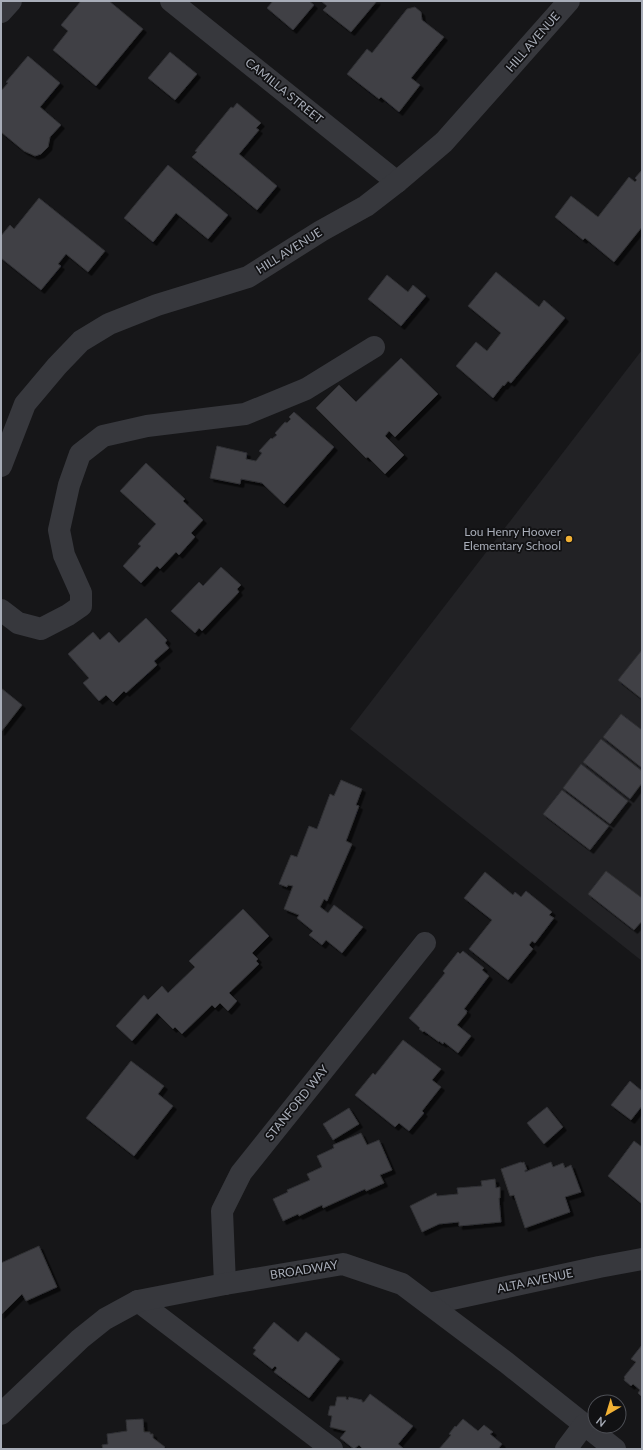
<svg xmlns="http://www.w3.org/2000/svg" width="643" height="1450" font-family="Lato,sans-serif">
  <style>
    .built { fill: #222225 }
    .building { fill: #404145; stroke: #303034; filter: url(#shadow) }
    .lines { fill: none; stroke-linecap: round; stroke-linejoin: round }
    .minor { stroke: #37383d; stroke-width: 22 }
    .poi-dot { fill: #f2b134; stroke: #111113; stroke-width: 1.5 }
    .labels { text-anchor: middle; stroke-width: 3.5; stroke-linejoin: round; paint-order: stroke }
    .street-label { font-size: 12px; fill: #a8adb8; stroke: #111113 }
    .poi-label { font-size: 12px; fill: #a8adb8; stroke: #111113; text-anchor: end }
  </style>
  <defs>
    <filter id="shadow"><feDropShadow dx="3.5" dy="3.5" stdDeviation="0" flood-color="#0009"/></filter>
  </defs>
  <rect width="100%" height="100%" fill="#161618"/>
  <path class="built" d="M 642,350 L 642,961 L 350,729 Z"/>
  <g class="building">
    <path d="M 81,1 L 109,1 L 143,29 L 96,86 L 53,50 L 68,31 L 61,25 Z"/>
    <path d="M 273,1 L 309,1 L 314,5 L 293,30 L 267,8 Z"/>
    <path d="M 321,1 L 377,1 L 351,32 L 323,10 L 327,6 Z"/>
    <path d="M 415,7 L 421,12 L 422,20 L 444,37 L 411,78 L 420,85 L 399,112 L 381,97 L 379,99 L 347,74 L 367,49 L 372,53 L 407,9 Z"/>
    <path d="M 170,52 L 197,74 L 175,100 L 148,78 Z"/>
    <path d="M 28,56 L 60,83 L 40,107 L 61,125 L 50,137 L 48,147 L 41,154 L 35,156 L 24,151 L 1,132 L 1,91 L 8,83 L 6,82 Z"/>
    <path d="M 237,103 L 261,123 L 256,128 L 259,130 L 239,154 L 277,186 L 257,210 L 192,157 L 197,152 L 195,151 L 231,107 L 233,108 Z"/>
    <path d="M 168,165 L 228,215 L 208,239 L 176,213 L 153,242 L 124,218 Z"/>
    <path d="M 642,170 L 642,227 L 614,262 L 585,238 L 583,240 L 555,217 L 571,196 L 598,217 L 629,177 L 635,182 L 637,180 L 635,178 Z"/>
    <path d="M 39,198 L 105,251 L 88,272 L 66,254 L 58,264 L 61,266 L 41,290 L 1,258 L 1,236 L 10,225 L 14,229 Z"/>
    <path d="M 496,272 L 539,307 L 544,300 L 565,318 L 511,383 L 508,381 L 504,386 L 503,385 L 493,398 L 456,366 L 476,342 L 487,351 L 501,333 L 468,306 Z"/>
    <path d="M 387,275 L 408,292 L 413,285 L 426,296 L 401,326 L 368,299 Z"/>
    <path d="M 401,358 L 438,394 L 395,437 L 389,431 L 385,436 L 404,455 L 385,474 L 368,457 L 366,458 L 316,408 L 339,385 L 356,402 Z"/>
    <path d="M 294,412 L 334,447 L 284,504 L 262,483 L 241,479 L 240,484 L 210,478 L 217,446 L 247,453 L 246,459 L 256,461 L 262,453 L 259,451 L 271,438 L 272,439 L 277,435 L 275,433 L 285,422 L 287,423 L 291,419 L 289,417 Z"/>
    <path d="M 146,463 L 185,499 L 183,501 L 203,520 L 191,533 L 195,537 L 179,555 L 176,552 L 160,569 L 157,566 L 141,583 L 123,566 L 141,546 L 138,544 L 156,524 L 120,491 Z"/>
    <path d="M 221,567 L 241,585 L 237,589 L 239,592 L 202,631 L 199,628 L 195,633 L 171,611 L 199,582 L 203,586 Z"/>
    <path d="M 146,618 L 167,640 L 165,643 L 169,648 L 154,661 L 157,665 L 126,693 L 124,691 L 113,702 L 106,695 L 99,701 L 83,683 L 89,678 L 68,654 L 93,632 L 100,640 L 109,632 L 119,643 Z"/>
    <path d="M 642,650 L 642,699 L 618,680 Z"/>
    <path d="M 1,688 L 22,705 L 1,732 Z"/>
    <path d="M 621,714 L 642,730 L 642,768 L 603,737 Z"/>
    <path d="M 601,739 L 642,771 L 642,783 L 630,799 L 583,762 Z"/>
    <path d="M 581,764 L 628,801 L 610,824 L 563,788 Z"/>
    <path d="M 341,780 L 362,789 L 356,805 L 359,806 L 346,841 L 352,844 L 327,901 L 324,899 L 320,907 L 328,913 L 334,905 L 363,927 L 342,953 L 326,940 L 322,945 L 309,935 L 313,931 L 297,918 L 299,915 L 284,909 L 293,886 L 288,885 L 287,887 L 279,884 L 291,855 L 297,857 L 309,826 L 317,829 L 330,794 L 334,796 Z"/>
    <path d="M 562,790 L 609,826 L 590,850 L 543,814 Z"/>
    <path d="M 606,871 L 642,898 L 642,921 L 634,930 L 588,894 Z"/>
    <path d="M 485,872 L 513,895 L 515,892 L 521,897 L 526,891 L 552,912 L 549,915 L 554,918 L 535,943 L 532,941 L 529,945 L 533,949 L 508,980 L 469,949 L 492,920 L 464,898 Z"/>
    <path d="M 243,909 L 269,936 L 252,953 L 258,959 L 256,961 L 259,964 L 229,993 L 237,1001 L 228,1011 L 220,1003 L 215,1008 L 212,1005 L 182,1034 L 175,1027 L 173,1029 L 157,1013 L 132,1041 L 116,1026 L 144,995 L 148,1000 L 162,986 L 168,993 L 195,967 L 189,961 Z"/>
    <path d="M 463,951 L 484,968 L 482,970 L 489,976 L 464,1009 L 467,1011 L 466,1014 L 457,1025 L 471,1036 L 458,1053 L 444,1042 L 443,1044 L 439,1041 L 439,1042 L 424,1031 L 423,1032 L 419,1029 L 420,1028 L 409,1018 L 445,973 L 443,971 L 458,952 L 460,954 Z"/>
    <path d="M 403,1040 L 441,1069 L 432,1080 L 441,1087 L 422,1111 L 424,1113 L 409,1131 L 399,1123 L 395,1127 L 355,1095 L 373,1073 L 375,1075 Z"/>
    <path d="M 131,1061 L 164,1086 L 158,1094 L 173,1106 L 134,1156 L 86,1118 Z"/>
    <path d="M 630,1081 L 642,1091 L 642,1106 L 631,1120 L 611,1105 Z"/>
    <path d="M 547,1107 L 563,1127 L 544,1144 L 527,1123 Z"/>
    <path d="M 349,1108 L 359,1124 L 333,1140 L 323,1124 Z"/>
    <path d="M 361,1133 L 367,1145 L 379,1140 L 392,1170 L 380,1175 L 384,1183 L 366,1191 L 365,1189 L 323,1208 L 322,1205 L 299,1216 L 298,1214 L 283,1221 L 273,1199 L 288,1192 L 287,1190 L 310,1180 L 307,1174 L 322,1167 L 317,1156 L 334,1148 L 333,1145 Z"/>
    <path d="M 634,1141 L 642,1147 L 642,1204 L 608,1176 Z"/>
    <path d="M 521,1162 L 522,1163 L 524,1162 L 527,1170 L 525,1170 L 525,1172 L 551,1162 L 553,1167 L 563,1163 L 565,1168 L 571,1165 L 581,1192 L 565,1197 L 570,1212 L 525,1228 L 514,1195 L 510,1196 L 501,1169 Z"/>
    <path d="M 495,1179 L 496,1188 L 500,1187 L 500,1198 L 499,1198 L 501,1222 L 459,1226 L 459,1222 L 439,1224 L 422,1232 L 410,1206 L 436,1193 L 437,1196 L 458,1194 L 457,1188 L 482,1186 L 481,1181 Z"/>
    <path d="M 39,1246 L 57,1287 L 26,1301 L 22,1294 L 1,1315 L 1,1263 Z"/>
    <path d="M 274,1322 L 298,1342 L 306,1332 L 340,1359 L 309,1398 L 274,1372 L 277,1368 L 275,1366 L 272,1369 L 253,1354 L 256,1350 L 253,1348 Z"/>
    <path d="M 642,1345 L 642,1397 L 638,1393 L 640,1390 L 633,1384 L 631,1386 L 624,1380 L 625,1378 L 624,1377 L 636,1362 L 631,1359 Z"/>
    <path d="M 370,1394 L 413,1426 L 398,1444 L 404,1449 L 363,1449 L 359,1445 L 354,1449 L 340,1438 L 346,1431 L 330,1427 L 332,1416 L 328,1415 L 330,1406 L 335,1406 L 337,1397 L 346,1397 L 346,1399 L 348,1400 L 349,1397 L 362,1400 L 362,1402 L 364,1402 Z"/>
    <path d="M 143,1419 L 144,1432 L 150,1432 L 150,1434 L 153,1434 L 153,1438 L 165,1447 L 163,1449 L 103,1449 L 102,1445 L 108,1444 L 107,1434 L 127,1431 L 126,1420 Z"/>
    <path d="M 463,1419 L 478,1431 L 484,1425 L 493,1432 L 490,1434 L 502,1444 L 498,1449 L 439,1449 L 451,1435 L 449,1434 L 455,1426 L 456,1427 Z"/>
  </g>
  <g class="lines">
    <g class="minor">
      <path d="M 171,1 L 397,182"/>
      <path d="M 1,12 L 11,1"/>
      <path d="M 1,466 L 25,404 L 57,366 L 81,341 L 109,324 L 157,305 L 248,277 L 321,231 L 366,206 L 397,182 L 444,142 L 569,1"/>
      <path d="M 1,610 L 18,623 L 41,629 L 68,615 L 81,606 L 81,593 L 64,555 L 59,530 L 69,485 L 80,454 L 103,436 L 147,426 L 245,414 L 306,389 L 374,347"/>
      <path d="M 225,1284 L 222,1211 L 241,1173 L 425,943"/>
      <path d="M 138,1301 L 332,1449"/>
      <path d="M 429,1304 L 599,1267 L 642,1259"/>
      <path d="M 1,1414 L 80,1339 L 105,1319 L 138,1301 L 225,1284 L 343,1264 L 402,1284 L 507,1363 L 615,1449"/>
      <path d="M 566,1449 L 584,1425"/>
    </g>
  </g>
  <circle class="poi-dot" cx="569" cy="539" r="4"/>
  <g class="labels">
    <g class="street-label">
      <text transform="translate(533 42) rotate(-49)" y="4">HILL AVENUE</text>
      <text transform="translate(284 91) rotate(39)" y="4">CAMILLA STREET</text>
      <text transform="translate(289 251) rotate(-32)" y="4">HILL AVENUE</text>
      <text transform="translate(297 1103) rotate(-51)" y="4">STANFORD WAY</text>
      <text transform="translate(304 1270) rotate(-9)" y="4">BROADWAY</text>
      <text transform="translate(535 1281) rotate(-12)" y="4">ALTA AVENUE</text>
    </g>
    <g class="poi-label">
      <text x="561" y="536">Lou Henry Hoover<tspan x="561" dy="14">Elementary School</tspan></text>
    </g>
  </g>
  <rect width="643" height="1450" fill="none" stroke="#a8adb8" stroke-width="4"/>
  <g transform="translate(607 1414) rotate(218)"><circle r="19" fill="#111113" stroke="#4d4f55"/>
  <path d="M0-3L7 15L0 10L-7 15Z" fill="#f2b134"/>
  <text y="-6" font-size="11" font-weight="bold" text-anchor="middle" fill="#a8adb8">N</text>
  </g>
</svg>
